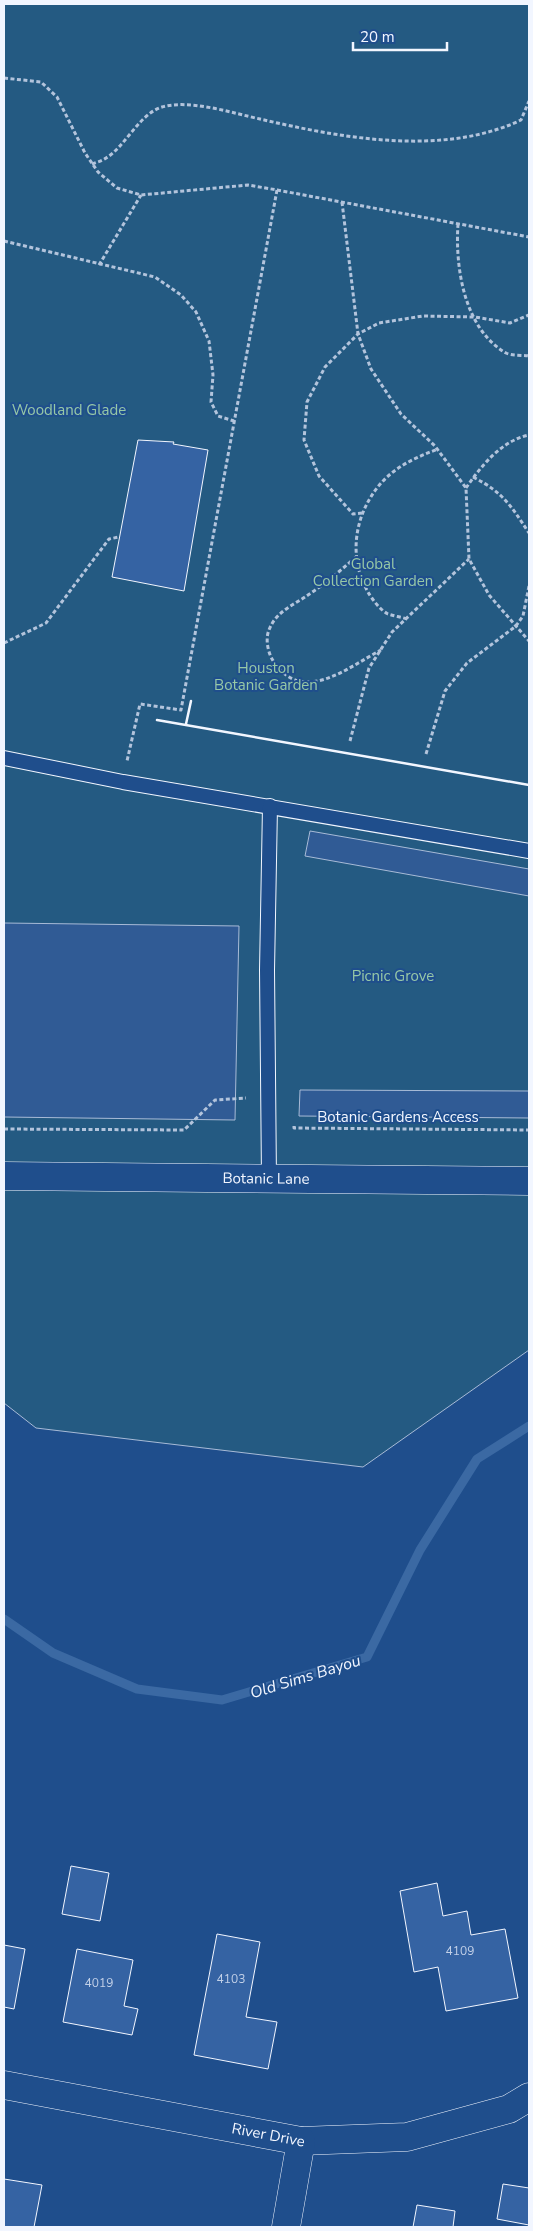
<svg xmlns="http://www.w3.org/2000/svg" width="533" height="2231" font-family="'Nunito Sans',sans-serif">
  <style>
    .green { fill: #245a82; stroke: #a8bbd7 }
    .parking { fill: #305b95; stroke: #a8bbd7 }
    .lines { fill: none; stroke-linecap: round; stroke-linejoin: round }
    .stream { stroke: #3b69a3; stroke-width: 9 }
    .building { fill: #3563a3; stroke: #f2f6ff }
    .lane-casing { stroke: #f2f6ff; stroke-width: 16 }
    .street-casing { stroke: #f2f6ff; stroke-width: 29 }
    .path { stroke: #b3c4dc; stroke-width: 3; stroke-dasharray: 4 2.5; stroke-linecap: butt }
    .lane { stroke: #1f4e8c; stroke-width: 14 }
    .street { stroke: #1f4e8c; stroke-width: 28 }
    .wall { stroke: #f2f6ff; stroke-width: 2.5 }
    .labels { text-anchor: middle; stroke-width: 4; stroke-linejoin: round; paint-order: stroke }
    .number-label { font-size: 12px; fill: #c3d1e8 }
    .park-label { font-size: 15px; fill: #97c8a6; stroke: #1f4e8c }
    .street-label { font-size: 15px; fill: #f2f6ff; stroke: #1f4e8c }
    .water-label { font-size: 16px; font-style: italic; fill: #f2f6ff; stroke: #1f4e8c }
  </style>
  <rect width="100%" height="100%" fill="#1f4e8c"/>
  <path class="green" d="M 4,4 L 529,4 L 529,1350 L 363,1467 L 36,1428 L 4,1403 Z"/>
  <g class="parking">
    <path d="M 310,831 L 529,869 L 529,896 L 305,856 Z"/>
    <path d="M 4,923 L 239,926 L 235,1120 L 4,1117 Z"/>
    <path d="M 300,1090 L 529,1091 L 529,1118 L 299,1116 Z"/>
  </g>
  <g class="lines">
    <path class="stream" d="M 4,1619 L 53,1653 L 137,1689 L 222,1700 L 367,1657 L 420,1550 L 477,1459 L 529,1426"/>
  </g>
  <g class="building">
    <path d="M 138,440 L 174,442 L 173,444 L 208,450 L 184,591 L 112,577 Z"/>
    <path d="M 71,1866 L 109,1873 L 100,1921 L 62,1914 Z"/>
    <path d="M 437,1883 L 443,1916 L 467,1911 L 471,1935 L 505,1929 L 518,1998 L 446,2011 L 438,1967 L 414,1972 L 400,1891 Z"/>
    <path d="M 217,1934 L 260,1942 L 246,2017 L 277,2022 L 268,2069 L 194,2055 Z"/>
    <path d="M 4,1945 L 25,1949 L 14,2009 L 4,2007 Z"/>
    <path d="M 77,1949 L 133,1960 L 124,2006 L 138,2009 L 132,2035 L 63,2022 Z"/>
    <path d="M 4,2179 L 42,2185 L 34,2227 L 4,2227 Z"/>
    <path d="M 503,2184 L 529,2188 L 529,2225 L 497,2219 Z"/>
    <path d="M 417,2205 L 455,2211 L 453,2227 L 413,2227 Z"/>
  </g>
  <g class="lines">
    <defs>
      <g id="lane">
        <path d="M 4,758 L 123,782 L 529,851"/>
        <path d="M 269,1179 L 267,970 L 270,806"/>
      </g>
      <g id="street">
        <path id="s1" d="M 4,1176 L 529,1181"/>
        <path id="s2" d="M 4,2085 L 301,2141 L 407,2137 L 509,2109 L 529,2097"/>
        <path d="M 286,2227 L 301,2141"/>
      </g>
    </defs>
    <use href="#lane" class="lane-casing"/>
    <use href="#street" class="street-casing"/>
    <g class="path">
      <path d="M 4,78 L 41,82 L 57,97 L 85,153 L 98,172 L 117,188 L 141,195 L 248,185 L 277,190 L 181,710 L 140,704 L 127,761"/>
      <path d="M 92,164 C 97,162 102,161 106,158 C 125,147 139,114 162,107 C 190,99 232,113 260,119 C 341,138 443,157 521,120 L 529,101"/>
      <path d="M 277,190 L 529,237"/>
      <path d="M 342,202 L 358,334 L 371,369 L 401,414 L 435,446 L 466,488 L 469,559 L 489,595 L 529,641"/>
      <path d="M 458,224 C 455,267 464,329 506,353 C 512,356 522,355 529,356"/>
      <path d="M 4,241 L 155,277 L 181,295 L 196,312 L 209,341 L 213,375 L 211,402 L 218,416 L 234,421"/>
      <path d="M 99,265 L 141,195"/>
      <path d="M 473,477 C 504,493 511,506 529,533"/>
      <path d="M 466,488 C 482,465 501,441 529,435"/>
      <path d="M 362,513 L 353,514 L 319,476 L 304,440 L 307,402 L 325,367 L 358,334 L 379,323 L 423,316 L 475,317 L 510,323 L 529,315"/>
      <path d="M 356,557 C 341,570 325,584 308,595 C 294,605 276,611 269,630 C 265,639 268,654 274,662 C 303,705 347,668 381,650"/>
      <path d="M 407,619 C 401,617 394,616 388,614 C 380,610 372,599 368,592 C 347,556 355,512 382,482 C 398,465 417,457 438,449"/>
      <path d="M 4,643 L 46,623 L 109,539 L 119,537"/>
      <path d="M 350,741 L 369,668 L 392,632 L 469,559"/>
      <path d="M 426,754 L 445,691 L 467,663 L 516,626 L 523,616 L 529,586"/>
      <path d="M 294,1126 L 294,1128 L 529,1130"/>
      <path d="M 4,1129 L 184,1130 L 215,1100 L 246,1098"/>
    </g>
    <use href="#lane" class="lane"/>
    <use href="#street" class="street"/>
    <g class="wall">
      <path d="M 157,720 L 529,785"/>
      <path d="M 186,724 L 191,701"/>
    </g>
  </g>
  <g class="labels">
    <g class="number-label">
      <text x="460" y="1955">4109</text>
      <text x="231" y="1983">4103</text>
      <text x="99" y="1987">4019</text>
    </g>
    <g class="park-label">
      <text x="69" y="415">Woodland Glade</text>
      <text x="373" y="569">Global<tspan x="373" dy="17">Collection Garden</tspan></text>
      <text x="266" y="673">Houston<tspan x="266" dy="17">Botanic Garden</tspan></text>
      <text x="393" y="981">Picnic Grove</text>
    </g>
    <g class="street-label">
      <text x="398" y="1122">Botanic Gardens Access</text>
      <text dy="5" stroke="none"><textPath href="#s1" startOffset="262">Botanic Lane</textPath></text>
      <text dy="5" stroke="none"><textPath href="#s2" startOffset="269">River Drive</textPath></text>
    </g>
    <g class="water-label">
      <text transform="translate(305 1676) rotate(-17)" y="6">Old Sims Bayou</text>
    </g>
  </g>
  <rect width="533" height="2231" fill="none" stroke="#f2f6ff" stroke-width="10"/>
  <path d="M353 42v8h94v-8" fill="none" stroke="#f2f6ff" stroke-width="2.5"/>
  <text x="360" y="42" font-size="15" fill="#f2f6ff" stroke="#1f4e8c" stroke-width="4" paint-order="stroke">20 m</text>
</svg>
